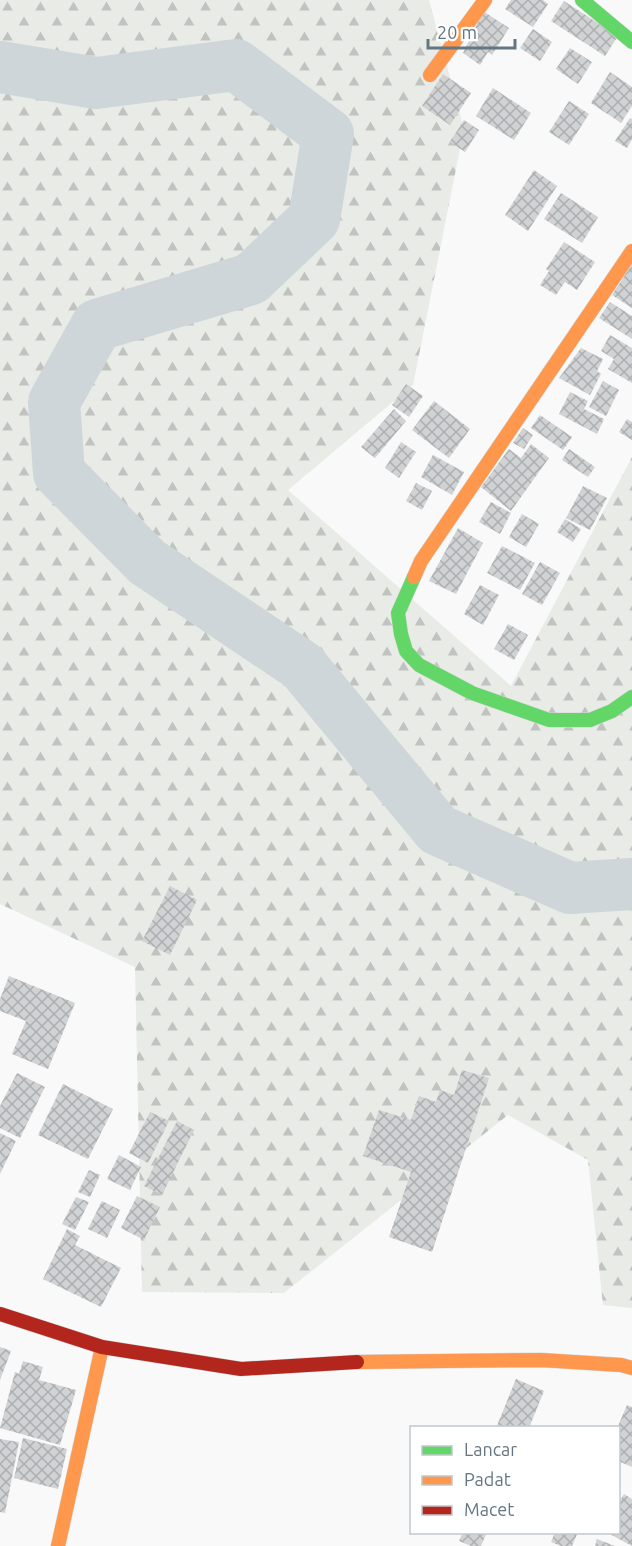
<svg xmlns="http://www.w3.org/2000/svg" width="632" height="1546" font-family="Ubuntu,sans-serif">
  <style>
    .forest { fill: url(#forest-firs) }
    .lines { fill: none; stroke-linecap: round; stroke-linejoin: round }
    .river { stroke: #ced6d9; stroke-width: 52 }
    .building { fill: url(#building-cross-hatch) }
    .fast-casing { stroke: #d5d6d7; stroke-width: 15 }
    .slow-casing { stroke: #d5d6d7; stroke-width: 15 }
    .jam-casing { stroke: #d5d6d7; stroke-width: 15 }
    .fast { stroke: #63d668; stroke-width: 14 }
    .slow { stroke: #ff974d; stroke-width: 14 }
    .jam { stroke: #b3261e; stroke-width: 14 }
  </style>
  <defs>
    <pattern id="forest-firs" width="22" height="20" patternUnits="userSpaceOnUse" patternTransform="scale(1.5)"><rect width="22" height="20" fill="#e8ebe6"/><path d="M5 1l3.5 6h-7zM16 11l3.5 6h-7z" fill="#c0c3c0"/></pattern>
    <pattern id="building-cross-hatch" width="8" height="8" patternUnits="userSpaceOnUse" patternTransform="scale(1.5)"><rect width="8" height="8" fill="#d0d2d3"/><path d="M0 0l8 8M0 8l8-8" fill="none" stroke="#acafb1"/></pattern>
  </defs>
  <rect width="100%" height="100%" fill="#f9f9f9"/>
  <path class="forest" d="M 0,0 L 429,0 L 464,129 L 413,385 L 288,490 L 511,686 L 632,457 L 632,1308 L 603,1305 L 588,1160 L 508,1115 L 284,1293 L 142,1292 L 135,967 L 0,904 Z"/>
  <g class="lines">
    <path class="river" d="M 0,67 L 96,83 L 236,65 L 328,134 L 314,219 L 251,279 L 97,325 L 54,402 L 59,473 L 147,562 L 302,666 L 438,830 L 570,888 L 632,884"/>
  </g>
  <g class="building">
    <path d="M 511,0 L 543,0 L 548,4 L 533,27 L 505,9 Z"/>
    <path d="M 564,1 L 618,36 L 605,56 L 551,21 Z"/>
    <path d="M 483,11 L 509,28 L 492,55 L 488,52 L 480,65 L 463,53 Z"/>
    <path d="M 533,29 L 552,42 L 540,61 L 520,48 Z"/>
    <path d="M 570,48 L 592,62 L 578,84 L 556,69 Z"/>
    <path d="M 610,72 L 632,87 L 632,106 L 621,123 L 591,103 Z"/>
    <path d="M 443,74 L 471,93 L 450,125 L 422,106 Z"/>
    <path d="M 493,88 L 531,113 L 514,140 L 476,116 Z"/>
    <path d="M 569,101 L 589,114 L 569,145 L 549,132 Z"/>
    <path d="M 630,118 L 632,119 L 632,139 L 627,148 L 615,141 Z"/>
    <path d="M 464,120 L 479,130 L 465,152 L 450,142 Z"/>
    <path d="M 534,170 L 557,186 L 528,231 L 505,215 Z"/>
    <path d="M 561,193 L 598,217 L 582,243 L 544,219 Z"/>
    <path d="M 564,242 L 595,262 L 577,290 L 565,282 L 556,295 L 540,285 L 549,271 L 546,269 Z"/>
    <path d="M 632,264 L 632,308 L 612,295 Z"/>
    <path d="M 610,302 L 632,316 L 632,339 L 599,318 Z"/>
    <path d="M 610,335 L 632,348 L 632,383 L 608,369 L 614,359 L 601,351 Z"/>
    <path d="M 581,348 L 603,359 L 597,371 L 601,374 L 590,395 L 559,378 Z"/>
    <path d="M 603,381 L 619,390 L 606,416 L 589,407 Z"/>
    <path d="M 406,384 L 423,396 L 409,417 L 392,405 Z"/>
    <path d="M 570,392 L 588,401 L 584,409 L 604,419 L 597,434 L 559,414 Z"/>
    <path d="M 434,401 L 470,429 L 449,458 L 412,430 Z"/>
    <path d="M 394,409 L 406,421 L 375,458 L 361,447 Z"/>
    <path d="M 540,415 L 572,437 L 563,450 L 531,428 Z"/>
    <path d="M 627,419 L 632,422 L 632,440 L 619,432 Z"/>
    <path d="M 523,428 L 533,435 L 524,449 L 513,443 Z"/>
    <path d="M 401,442 L 416,452 L 399,478 L 385,468 Z"/>
    <path d="M 531,444 L 549,458 L 511,511 L 481,487 L 509,449 L 521,458 Z"/>
    <path d="M 569,449 L 595,467 L 588,477 L 562,460 Z"/>
    <path d="M 433,455 L 464,472 L 452,495 L 421,477 Z"/>
    <path d="M 416,483 L 432,491 L 422,510 L 406,501 Z"/>
    <path d="M 583,486 L 607,498 L 590,530 L 566,518 Z"/>
    <path d="M 491,502 L 511,513 L 500,534 L 479,522 Z"/>
    <path d="M 522,514 L 539,524 L 526,547 L 509,537 Z"/>
    <path d="M 565,519 L 581,529 L 573,542 L 557,532 Z"/>
    <path d="M 458,528 L 483,543 L 456,594 L 429,581 Z"/>
    <path d="M 502,546 L 535,563 L 520,590 L 487,573 Z"/>
    <path d="M 540,562 L 560,573 L 542,605 L 522,594 Z"/>
    <path d="M 480,585 L 499,595 L 483,625 L 464,614 Z"/>
    <path d="M 508,624 L 528,635 L 514,660 L 494,649 Z"/>
    <path d="M 170,886 L 197,900 L 170,955 L 142,941 Z"/>
    <path d="M 9,976 L 75,1003 L 48,1069 L 12,1054 L 26,1021 L 0,1011 L 0,999 Z"/>
    <path d="M 462,1070 L 489,1078 L 432,1252 L 389,1237 L 411,1172 L 363,1156 L 379,1110 L 411,1120 L 419,1096 L 436,1102 L 440,1090 L 454,1095 Z"/>
    <path d="M 17,1073 L 45,1087 L 20,1138 L 0,1128 L 0,1106 Z"/>
    <path d="M 63,1084 L 113,1109 L 88,1159 L 38,1135 Z"/>
    <path d="M 150,1112 L 169,1121 L 148,1163 L 129,1153 Z"/>
    <path d="M 177,1121 L 194,1130 L 162,1195 L 144,1186 Z"/>
    <path d="M 0,1133 L 16,1141 L 0,1174 Z"/>
    <path d="M 119,1155 L 141,1167 L 130,1190 L 107,1179 Z"/>
    <path d="M 89,1170 L 100,1175 L 90,1197 L 78,1192 Z"/>
    <path d="M 137,1196 L 160,1207 L 144,1240 L 121,1228 Z"/>
    <path d="M 76,1197 L 89,1202 L 75,1230 L 62,1224 Z"/>
    <path d="M 102,1201 L 120,1210 L 107,1238 L 88,1229 Z"/>
    <path d="M 67,1229 L 80,1236 L 75,1245 L 121,1268 L 101,1307 L 43,1279 Z"/>
    <path d="M 0,1347 L 11,1351 L 0,1380 Z"/>
    <path d="M 23,1361 L 43,1367 L 39,1380 L 76,1390 L 60,1445 L 0,1428 L 15,1372 L 19,1374 Z"/>
    <path d="M 516,1379 L 544,1391 L 529,1428 L 496,1428 Z"/>
    <path d="M 627,1405 L 632,1407 L 632,1467 L 618,1461 L 618,1426 Z"/>
    <path d="M 23,1438 L 67,1449 L 58,1489 L 14,1478 Z"/>
    <path d="M 0,1439 L 19,1442 L 5,1513 L 0,1512 Z"/>
    <path d="M 624,1494 L 632,1499 L 632,1546 L 606,1532 L 618,1532 L 618,1504 Z"/>
    <path d="M 463,1532 L 487,1532 L 481,1546 L 471,1546 L 459,1541 Z"/>
    <path d="M 555,1532 L 578,1532 L 572,1546 L 561,1546 L 551,1542 Z"/>
    <path d="M 597,1539 L 615,1546 L 595,1546 Z"/>
  </g>
  <g class="lines">
    <defs>
      <g id="fast">
        <path d="M 582,0 L 632,42"/>
        <path d="M 414,577 L 398,613 L 401,634 L 406,651 L 419,665 L 472,693 L 549,720 L 590,720 L 612,711 L 632,697"/>
      </g>
      <g id="slow">
        <path d="M 430,75 L 485,0"/>
        <path d="M 414,577 L 421,561 L 632,251"/>
        <path d="M 357,1362 L 541,1360 L 621,1365 L 632,1368"/>
        <path d="M 58,1546 L 102,1347"/>
      </g>
      <path id="jam" d="M 0,1314 L 102,1347 L 241,1369 L 357,1362"/>
    </defs>
    <use href="#fast" class="fast-casing"/>
    <use href="#slow" class="slow-casing"/>
    <use href="#jam" class="jam-casing"/>
    <use href="#fast" class="fast"/>
    <use href="#slow" class="slow"/>
    <use href="#jam" class="jam"/>
  </g>
  <rect x="410" y="1426" width="210" height="108" fill="#ffffff" stroke="#c1c8cd" stroke-width="1.5"/>
  <rect x="422" y="1446" width="30" height="9" fill="#63d668" stroke="#c1c8cd" stroke-width="1.5"/>
  <text x="464" y="1456" font-size="18" fill="#657683">Lancar</text>
  <rect x="422" y="1476" width="30" height="9" fill="#ff974d" stroke="#c1c8cd" stroke-width="1.5"/>
  <text x="464" y="1486" font-size="18" fill="#657683">Padat</text>
  <rect x="422" y="1506" width="30" height="9" fill="#b3261e" stroke="#c1c8cd" stroke-width="1.5"/>
  <text x="464" y="1516" font-size="18" fill="#657683">Macet</text>
  <path d="M428 39v9h87v-9" fill="none" stroke="#657683" stroke-width="3"/>
  <text x="437" y="39" font-size="18" fill="#657683" stroke="#ffffff" stroke-width="4.5" paint-order="stroke">20 m</text>
</svg>
